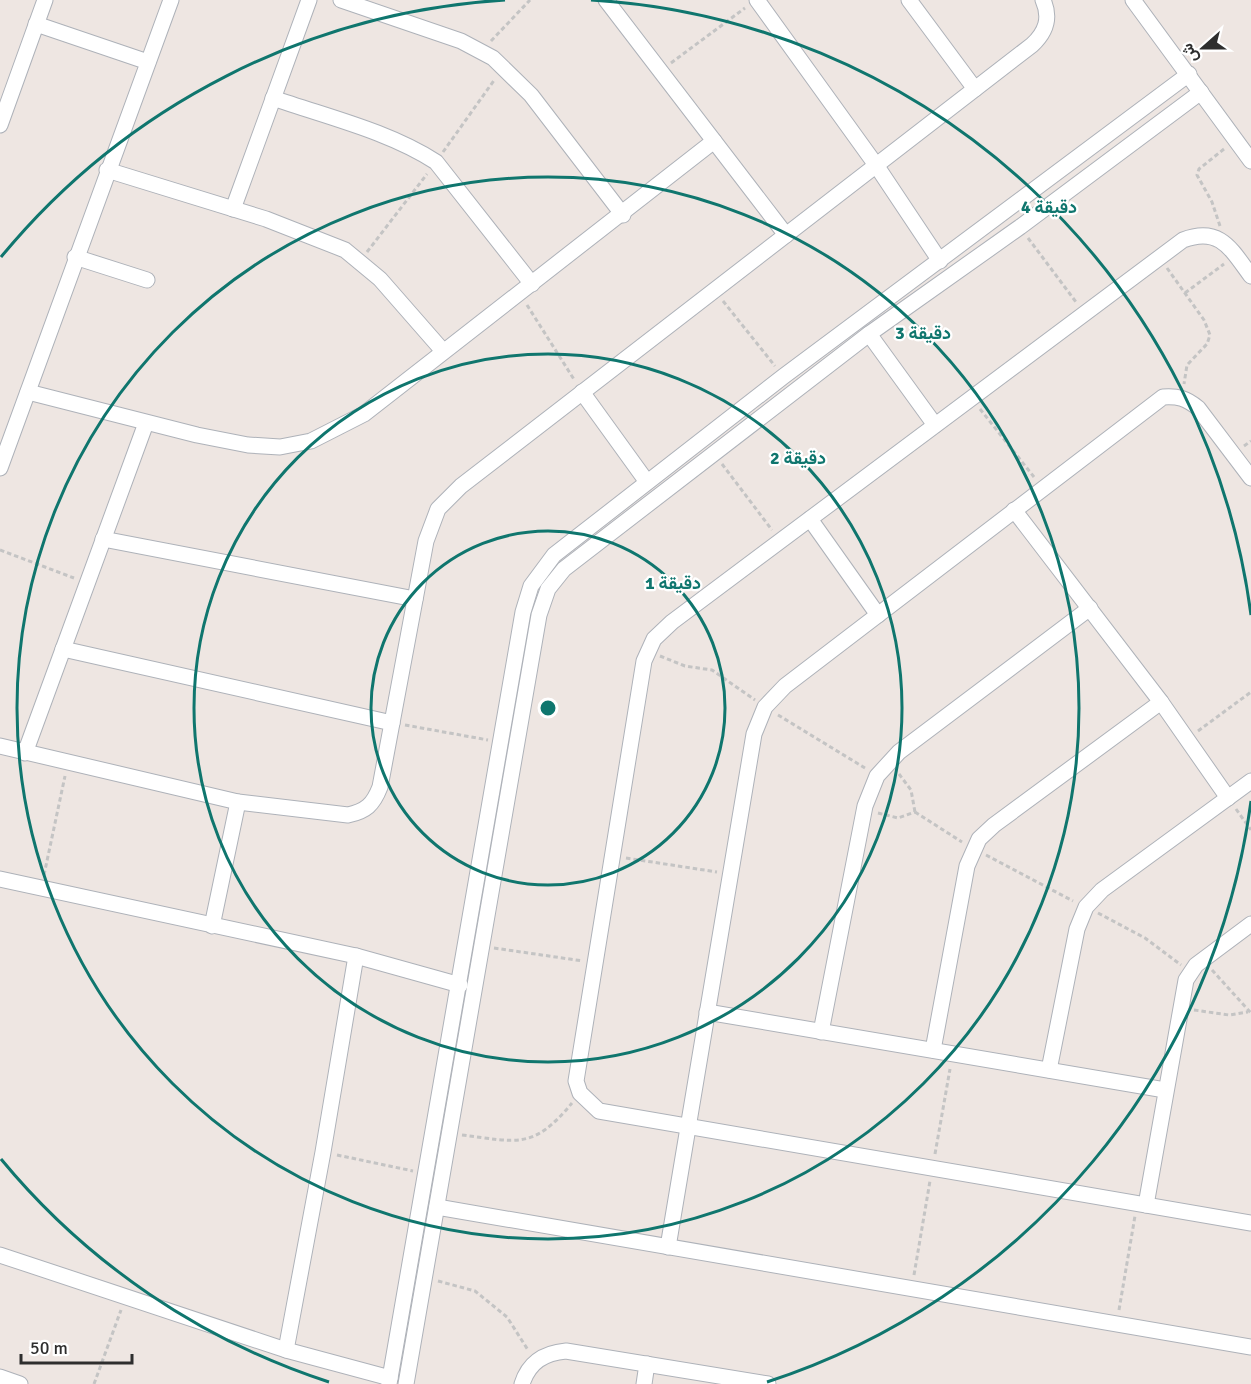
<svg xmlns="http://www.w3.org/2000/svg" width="1251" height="1384" font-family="Signika,Vazirmatn,sans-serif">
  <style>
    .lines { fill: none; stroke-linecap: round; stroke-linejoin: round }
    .minor-casing { stroke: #aeb2b9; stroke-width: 17 }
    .path { stroke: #c4c4c4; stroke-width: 3; stroke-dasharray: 4.5 3; stroke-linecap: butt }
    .minor { stroke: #fff; stroke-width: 15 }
    .ring { fill: none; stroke: #0f766e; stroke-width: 3 }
    .centre { fill: #0f766e; stroke: #fff; stroke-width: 3 }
    .ring-label { font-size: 18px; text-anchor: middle; font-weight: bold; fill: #0f766e; stroke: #fff; stroke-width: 4.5; stroke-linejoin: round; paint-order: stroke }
  </style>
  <rect width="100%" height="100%" fill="#eee6e2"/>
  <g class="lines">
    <defs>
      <g id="minor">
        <path d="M 341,0 L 461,41 L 493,58 L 531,95 L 623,215"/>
        <path d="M 606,0 L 786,235"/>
        <path d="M 757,0 L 876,165 L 940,261"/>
        <path d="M 909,0 L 975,89"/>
        <path d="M 1133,0 L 1251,161"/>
        <path d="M 36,24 L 148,62"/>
        <path d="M 273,98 C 327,117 388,131 436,162 L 532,284"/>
        <path d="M 0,125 L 45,0"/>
        <path d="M 107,170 L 266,219 L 345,250 L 380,279 L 443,351"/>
        <path d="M 233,209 L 309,0"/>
        <path d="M 75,257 L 147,280"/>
        <path d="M 1251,276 C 1231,249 1220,226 1183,240 L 672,622 L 654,639 L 644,661 L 576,1081 L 580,1093 L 599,1111 L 1251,1223"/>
        <path d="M 869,334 L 935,425"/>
        <path d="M 28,392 L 197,435 L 248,445 L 280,447 L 311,441 L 364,414 L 714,141"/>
        <path d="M 582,392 L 647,482"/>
        <path d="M 0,468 L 171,0"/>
        <path d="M 1014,510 L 1161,702 L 1228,798"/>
        <path d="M 810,519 L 878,615"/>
        <path d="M 103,539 L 415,599"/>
        <path d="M 63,649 L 392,723"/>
        <path d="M 0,746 L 238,802 L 348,815 C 366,811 373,805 380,787 L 426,541 L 438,509 L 461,486 L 1032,45 C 1046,32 1051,18 1043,0"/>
        <path d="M 25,753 L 146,423"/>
        <path d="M 0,879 L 356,956 L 460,985"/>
        <path d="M 212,926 L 238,802"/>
        <path d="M 707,1012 L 1165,1090"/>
        <path d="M 821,1032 L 865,806 L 877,776 L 899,752 L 1090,608"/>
        <path d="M 933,1050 L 967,866 L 979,839 L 994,825 L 1161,702"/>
        <path d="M 1049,1070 L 1077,929 L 1086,907 L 1102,890 L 1251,781"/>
        <path d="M 1146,1205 L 1186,980 L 1196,965 L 1251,924"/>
        <path d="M 437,1207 L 1251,1347"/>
        <path d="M 668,1247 L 754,734 L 765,707 L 785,686 L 1163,397 C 1178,396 1186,398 1198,408 L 1251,478"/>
        <path d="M 0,1255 L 286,1350 L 390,1378"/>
        <path d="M 286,1350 L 323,1152 L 356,956"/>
        <path d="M 0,1377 L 20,1384"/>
        <path d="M 389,1384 L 523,612 L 531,586 L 554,555 L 784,376 L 1189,74"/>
        <path d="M 406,1384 L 539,615 L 548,589 L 564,569 L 869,334 L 1020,227 L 1201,92"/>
        <path d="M 522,1384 C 529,1362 544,1353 566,1351 L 768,1384"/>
        <path d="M 644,1384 L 647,1364"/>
      </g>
    </defs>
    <use href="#minor" class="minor-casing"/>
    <g class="path">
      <path d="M 491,41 L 530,0"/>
      <path d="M 671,63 L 745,8"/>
      <path d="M 443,152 L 495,79"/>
      <path d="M 1220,226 L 1212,202 L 1197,175 L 1199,169 L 1224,149"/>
      <path d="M 1028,238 L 1076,302"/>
      <path d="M 367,252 L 427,174"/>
      <path d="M 1167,268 L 1204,320 L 1210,335 L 1207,344 L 1187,365 L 1184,384"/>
      <path d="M 1185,293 L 1224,264"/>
      <path d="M 723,301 L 775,366"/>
      <path d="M 527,305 L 575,381"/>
      <path d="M 980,409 L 1034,477"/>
      <path d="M 1244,446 L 1251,441"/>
      <path d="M 722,464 L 772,530"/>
      <path d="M 0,550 L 74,578"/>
      <path d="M 660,656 L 685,666 L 712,670 L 755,700"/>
      <path d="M 778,715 L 865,768"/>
      <path d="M 405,725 L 488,740"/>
      <path d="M 1198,731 L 1251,692"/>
      <path d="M 899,774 L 911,790 L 915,812"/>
      <path d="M 1236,809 L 1251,830"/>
      <path d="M 915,812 L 962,842"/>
      <path d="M 878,813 L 898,818 L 915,812"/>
      <path d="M 986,855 L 1073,901"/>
      <path d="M 626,858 L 717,872"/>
      <path d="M 44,875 L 65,776"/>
      <path d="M 1098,913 L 1145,938 L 1181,965"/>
      <path d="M 494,948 L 583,961"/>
      <path d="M 1212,970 L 1251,1013"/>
      <path d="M 1194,1010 L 1229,1015 L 1248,1012"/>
      <path d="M 462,1135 C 518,1142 533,1150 572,1103"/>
      <path d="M 935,1154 L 950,1069"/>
      <path d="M 337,1155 L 413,1171"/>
      <path d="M 914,1275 L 930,1181"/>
      <path d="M 438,1281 L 475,1291 L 507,1317 L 528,1350"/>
      <path d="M 1119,1310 L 1135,1216"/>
      <path d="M 94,1384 L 121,1310"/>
    </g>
    <use href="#minor" class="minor"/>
  </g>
  <g class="ring">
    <circle cx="548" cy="708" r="177"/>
    <circle cx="548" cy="708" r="354"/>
    <circle cx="548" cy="708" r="531"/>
    <path d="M1251 801A709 709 0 0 1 767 1382M329 1382A709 709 0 0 1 1 1159M1 257A709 709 0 0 1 505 0M591 0A709 709 0 0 1 1251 615"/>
  </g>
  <circle cx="548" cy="708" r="9" class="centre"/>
  <g class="ring-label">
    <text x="1049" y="213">4 دقيقة</text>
    <text x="923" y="339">3 دقيقة</text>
    <text x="798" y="464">2 دقيقة</text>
    <text x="673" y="589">1 دقيقة</text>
  </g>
  <g transform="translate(1203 48) rotate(249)" stroke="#ffffff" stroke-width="4.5" paint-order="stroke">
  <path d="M0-4.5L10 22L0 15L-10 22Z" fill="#2e2e2e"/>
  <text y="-9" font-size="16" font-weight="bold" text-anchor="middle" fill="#2e2e2e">ش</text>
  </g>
  <path d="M21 1354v9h111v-9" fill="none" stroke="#2e2e2e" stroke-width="3"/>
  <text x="30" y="1354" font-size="18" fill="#2e2e2e" stroke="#ffffff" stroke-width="4.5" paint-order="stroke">50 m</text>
</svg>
